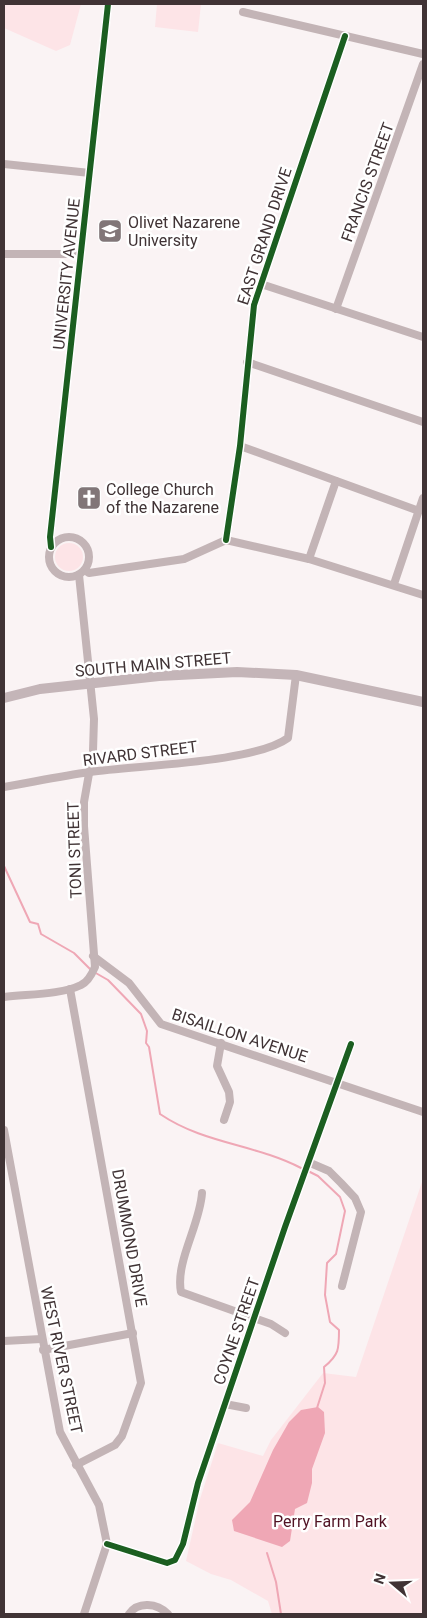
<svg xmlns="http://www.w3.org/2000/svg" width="427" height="1618" font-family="Roboto,sans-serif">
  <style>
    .green { fill: #fde4e7 }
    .water { fill: #efa7b5 }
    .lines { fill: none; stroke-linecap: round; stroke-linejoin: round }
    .stream { stroke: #efa7b5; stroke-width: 2 }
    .minor { stroke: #c3b4b6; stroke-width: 8 }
    .major { stroke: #c4b5b8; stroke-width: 10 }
    .cycleway-casing { stroke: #fff; stroke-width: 9 }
    .cycleway { stroke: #1b5e20; stroke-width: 6 }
    .labels { text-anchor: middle; stroke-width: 5; stroke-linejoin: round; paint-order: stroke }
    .street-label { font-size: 16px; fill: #403335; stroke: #fff }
    .poi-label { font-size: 16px; fill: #403335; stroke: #fff; text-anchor: start }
    .park-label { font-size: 16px; fill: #511324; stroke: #fff }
  </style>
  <rect width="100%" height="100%" fill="#faf3f4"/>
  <g class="green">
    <path d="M 4,4 L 81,4 L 70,45 L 56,51 L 4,28 Z"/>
    <path d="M 157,4 L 201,4 L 198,32 L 155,27 Z"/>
    <circle cx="69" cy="557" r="14"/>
    <path d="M 423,1179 L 423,1614 L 272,1614 L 268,1601 L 231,1580 L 211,1574 L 186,1561 L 200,1499 L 218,1443 L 263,1456 L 271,1440 L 323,1373 L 356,1377 Z"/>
  </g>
  <path class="water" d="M 318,1407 L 324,1412 L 325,1433 L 312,1469 L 312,1483 L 307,1503 L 295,1509 L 290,1541 L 282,1547 L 234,1531 L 232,1520 L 250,1502 L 273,1450 L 289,1422 L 301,1410 Z"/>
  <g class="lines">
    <g class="stream">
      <path d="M 4,866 L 30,922 L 38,924 L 41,934 L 74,953 L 90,969"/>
      <path d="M 94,972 L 108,980 L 141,1014 L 147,1031 L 146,1043 L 149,1047 L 160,1114 C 204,1144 255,1144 301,1168"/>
      <path d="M 308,1171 L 318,1176 L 340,1197 L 345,1211 L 336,1254 L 327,1263 L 325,1295 L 330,1322 L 339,1330 C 339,1349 339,1355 324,1367 L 325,1383 L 317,1408"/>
      <path d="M 267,1553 L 276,1582 L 281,1614"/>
    </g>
    <g class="minor">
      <path d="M 243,12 L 423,54"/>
      <path d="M 4,164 L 90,173"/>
      <path d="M 4,254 L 81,254"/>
      <path d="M 261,284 L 423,337"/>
      <path d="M 336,309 L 423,64"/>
      <path d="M 247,362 L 423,422"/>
      <path d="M 240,446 L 419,511"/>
      <circle cx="69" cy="557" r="20"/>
      <path d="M 226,540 L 240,446 L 254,305 L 345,36"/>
      <path d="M 51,547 L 50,537 L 108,4"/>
      <path d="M 309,559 L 336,481"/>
      <path d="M 85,570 L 89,573 L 184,559 L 226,540 L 309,559 L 423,595"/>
      <path d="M 394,584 L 423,498"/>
      <path d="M 4,787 C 33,782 61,776 90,772 C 137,765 254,763 288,738 L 296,675"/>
      <path d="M 93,956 L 129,983 L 161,1024 L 423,1112"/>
      <path d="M 70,989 L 141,1383 L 122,1436 L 115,1445 L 76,1465"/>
      <path d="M 4,997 C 26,994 61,995 81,985 C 88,982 92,974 95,967 L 84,826 L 84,802 L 93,751 L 94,719 L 79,575"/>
      <path d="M 221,1043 L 217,1066 L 229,1092 L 230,1102 L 224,1120"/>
      <path d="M 4,1130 L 60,1432 L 99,1505 L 107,1544 L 84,1614"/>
      <path d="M 308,1162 L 329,1171 L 341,1183 L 355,1198 L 361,1212 L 342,1286"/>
      <path d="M 202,1193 C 200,1225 175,1262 181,1292 L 271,1324 L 285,1333"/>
      <path d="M 4,1341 L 41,1339"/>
      <path d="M 43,1350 L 133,1333"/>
      <path d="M 225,1404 L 246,1408"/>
      <path d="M 107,1544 L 167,1563 L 175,1560 L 183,1544 L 198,1483 L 285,1227 L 351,1044"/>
      <path d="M 129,1614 C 138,1601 157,1603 168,1614"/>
    </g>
    <path class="major" d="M 4,698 L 40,689 L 159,676 L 237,672 L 296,675 L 423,702"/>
    <defs>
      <g id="cycleway">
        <path d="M 226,540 L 240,446 L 254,305 L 345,36"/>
        <path d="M 51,547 L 50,537 L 108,4"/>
        <path d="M 107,1544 L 167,1563 L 175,1560 L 183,1544 L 198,1483 L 285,1227 L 351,1044"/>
      </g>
    </defs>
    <use href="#cycleway" class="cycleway-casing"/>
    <use href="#cycleway" class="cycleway"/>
  </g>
  <defs>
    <symbol id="university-square" viewBox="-11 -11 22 22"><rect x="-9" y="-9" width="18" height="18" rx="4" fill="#817678" stroke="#fff"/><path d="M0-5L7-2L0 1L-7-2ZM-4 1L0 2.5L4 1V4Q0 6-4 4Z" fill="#fff"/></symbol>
    <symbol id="church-square" viewBox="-11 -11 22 22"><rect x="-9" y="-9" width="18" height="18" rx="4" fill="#817678" stroke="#fff"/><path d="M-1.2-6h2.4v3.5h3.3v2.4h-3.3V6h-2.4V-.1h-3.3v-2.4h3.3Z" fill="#fff"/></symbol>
  </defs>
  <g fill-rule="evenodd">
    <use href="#university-square" x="96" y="217" width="28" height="28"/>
    <use href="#church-square" x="75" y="484" width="28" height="28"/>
  </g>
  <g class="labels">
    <g class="street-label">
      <text transform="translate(367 182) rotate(-70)" y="6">FRANCIS STREET</text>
      <text transform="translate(264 236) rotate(-72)" y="6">EAST GRAND DRIVE</text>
      <text transform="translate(66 274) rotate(-84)" y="6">UNIVERSITY AVENUE</text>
      <text transform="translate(153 664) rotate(-5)" y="6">SOUTH MAIN STREET</text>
      <text transform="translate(140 753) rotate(-7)" y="6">RIVARD STREET</text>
      <text transform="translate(74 850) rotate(-92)" y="6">TONI STREET</text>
      <text transform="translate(240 1035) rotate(18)" y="6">BISAILLON AVENUE</text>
      <text transform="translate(130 1238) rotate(80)" y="6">DRUMMOND DRIVE</text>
      <text transform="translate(236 1331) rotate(-71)" y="6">COYNE STREET</text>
      <text transform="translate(62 1360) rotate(78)" y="6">WEST RIVER STREET</text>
    </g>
    <g class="poi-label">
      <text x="128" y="228">Olivet Nazarene<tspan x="128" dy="18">University</tspan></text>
      <text x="106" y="495">College Church<tspan x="106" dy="18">of the Nazarene</tspan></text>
    </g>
    <g class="park-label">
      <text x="330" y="1527">Perry Farm Park</text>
    </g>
  </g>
  <rect width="427" height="1618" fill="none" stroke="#403335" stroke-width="10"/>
  <g transform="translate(392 1583) rotate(289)" stroke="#ffffff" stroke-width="4" paint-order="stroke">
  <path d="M0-4L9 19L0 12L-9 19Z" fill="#403335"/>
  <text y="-8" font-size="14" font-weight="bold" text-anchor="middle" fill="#403335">N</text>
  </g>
</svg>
